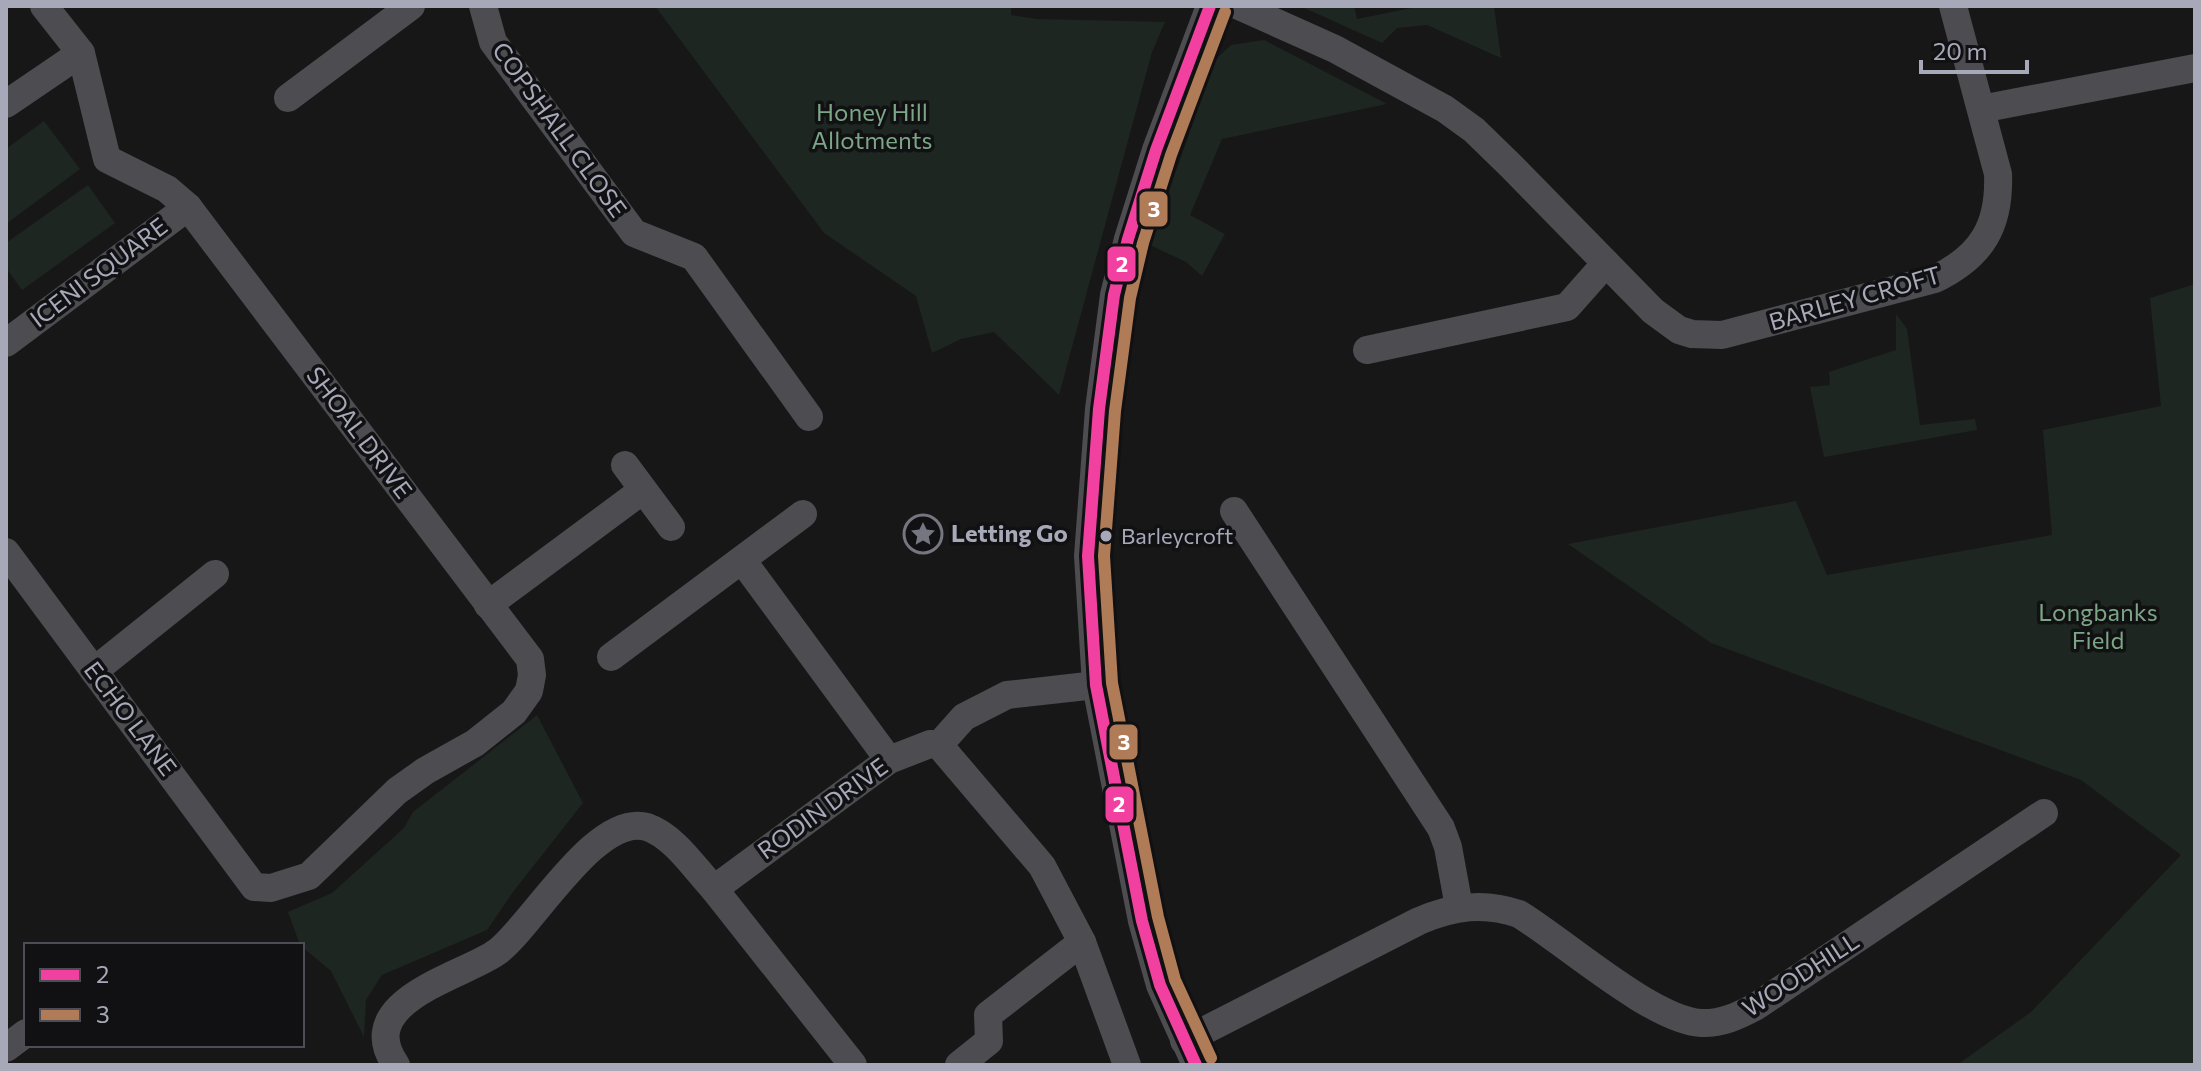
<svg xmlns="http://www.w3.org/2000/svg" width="2201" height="1071" font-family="Commissioner,sans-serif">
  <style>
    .green { fill: #1e2621 }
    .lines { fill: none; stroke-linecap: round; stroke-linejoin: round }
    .street { stroke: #4c4c51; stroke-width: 28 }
    .bus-1-casing { stroke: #111113; stroke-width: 18 }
    .bus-2-casing { stroke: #111113; stroke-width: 18 }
    .bus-1 { stroke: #f240a1; stroke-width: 12 }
    .bus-2 { stroke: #b07c57; stroke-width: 12 }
    .bus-dot { fill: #a7a9b9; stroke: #111113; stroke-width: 3 }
    .labels { text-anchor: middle; stroke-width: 7; stroke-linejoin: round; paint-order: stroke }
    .bus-label { font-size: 22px; fill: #a7a9b9; stroke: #111113; text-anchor: start }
    .park-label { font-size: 24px; fill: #7ca685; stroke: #111113 }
    .street-label { font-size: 24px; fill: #a7a9b9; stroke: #111113 }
    .poi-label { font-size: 24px; font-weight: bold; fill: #a7a9b9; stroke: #111113; text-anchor: start }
    .line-badge { stroke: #111113; stroke-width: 3 }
    .badge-label { font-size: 22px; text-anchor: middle; font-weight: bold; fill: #fff }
  </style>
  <rect width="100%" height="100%" fill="#171717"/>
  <g class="green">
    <path d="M 655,6 L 1011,6 L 1011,15 L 1037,19 L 1165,22 L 1152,52 L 1059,395 L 994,332 L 961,339 L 932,353 L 916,296 L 824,233 Z"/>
    <path d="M 1300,6 L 1354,6 L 1357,19 L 1421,6 L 1494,6 L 1501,58 L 1427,25 L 1397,28 L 1382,43 Z"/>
    <path d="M 1264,40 L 1387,104 L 1222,139 L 1190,215 L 1225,234 L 1202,276 L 1186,262 L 1150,245 L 1215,60 L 1231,45 Z"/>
    <path d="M 44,121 L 80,169 L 6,224 L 6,149 Z"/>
    <path d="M 88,185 L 115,223 L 22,290 L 6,268 L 6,243 Z"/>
    <path d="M 2195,284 L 2195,1065 L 1957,1065 L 2031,1012 L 2181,855 L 2081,780 L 1711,643 L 1568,544 L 1796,501 L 1827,575 L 2052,535 L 2043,430 L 2161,406 L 2150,298 Z"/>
    <path d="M 1896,314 L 1907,329 L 1920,425 L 1975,419 L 1977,430 L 1824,457 L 1810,387 L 1830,385 L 1829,372 L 1896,350 Z"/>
    <path d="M 537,715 L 583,803 L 513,892 L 487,930 L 382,975 L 366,1000 L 364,1037 L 331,971 L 300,945 L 288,912 L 332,893 L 404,828 L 413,812 Z"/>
  </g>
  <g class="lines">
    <g class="street">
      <path d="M 44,6 L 81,53"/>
      <path d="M 483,6 L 493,42 L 634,233 L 694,257 L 809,417"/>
      <path d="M 1239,6 L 1335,49 L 1445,109 L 1474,130 L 1510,165 L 1653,311 L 1679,330 L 1692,334 L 1722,335 L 1935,279 C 1982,256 2000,226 1998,174 L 1953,6"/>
      <path d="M 288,98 L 411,6"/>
      <path d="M 6,104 L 81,53 L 107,159 L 167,189 L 188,207 L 6,343"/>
      <path d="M 1981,109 L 2195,68"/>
      <path d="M 1367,350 L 1567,307 L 1606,263"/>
      <path d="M 625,465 L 671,527"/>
      <path d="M 1234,511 L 1441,828 L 1448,847 L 1459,907"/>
      <path d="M 6,552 L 254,887 L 271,888 L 309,876 L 397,791 L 425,771 L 475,743 L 514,712 L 529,691 L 532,675 L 530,659 L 188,207"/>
      <path d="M 742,560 L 889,760"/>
      <path d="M 488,605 L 643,490"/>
      <path d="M 611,657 L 803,514"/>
      <path d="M 94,671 L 215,574"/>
      <path d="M 1096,685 L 1007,695 L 964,717 L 939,745 L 1042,866 L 1082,942 L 1127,1065"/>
      <path d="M 1184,1041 L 1419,921 C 1454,906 1484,902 1519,914 C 1565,942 1652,1020 1701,1023 C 1721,1024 1738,1016 1755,1007 L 2044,813"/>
      <path d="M 6,1048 L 26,1033"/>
      <path d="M 396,1065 C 351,1001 464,976 497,952 C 533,925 596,812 647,827 C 674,836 695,869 714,889"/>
      <path d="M 853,1065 L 714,889 L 889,760 L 930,744 L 939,745"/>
      <path d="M 959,1065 L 989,1041 L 988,1015 L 1082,942"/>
      <path d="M 1196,1065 L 1160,985 L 1142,921 L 1096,685 L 1088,556 L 1099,409 L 1114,295 L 1128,239 L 1156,150 L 1210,6"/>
    </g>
    <defs>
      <path id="bus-1" d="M 1196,1065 L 1160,985 L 1142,921 L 1096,685 L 1088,556 L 1099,409 L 1114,295 L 1128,239 L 1156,150 L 1210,6"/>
      <path id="bus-2" d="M 1211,1058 L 1175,980 L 1158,917 L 1112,683 L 1104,556 L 1115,411 L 1130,298 L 1143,243 L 1171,155 L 1225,12"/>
    </defs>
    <use href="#bus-1" class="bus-1-casing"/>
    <use href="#bus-2" class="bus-2-casing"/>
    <use href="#bus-1" class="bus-1"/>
    <use href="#bus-2" class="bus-2"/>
  </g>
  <defs>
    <symbol id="sight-ring" viewBox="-11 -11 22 22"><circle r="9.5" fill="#111113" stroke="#757680" stroke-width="1.5"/><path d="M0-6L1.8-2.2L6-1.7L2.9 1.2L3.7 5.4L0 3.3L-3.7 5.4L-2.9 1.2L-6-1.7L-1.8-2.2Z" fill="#757680"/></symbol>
  </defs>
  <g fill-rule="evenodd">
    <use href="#sight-ring" x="901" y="512" width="44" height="44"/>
  </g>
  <circle class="bus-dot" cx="1106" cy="536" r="7"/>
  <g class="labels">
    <g class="bus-label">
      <text x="1121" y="544">Barleycroft</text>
    </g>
    <g class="park-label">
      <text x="872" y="121">Honey Hill<tspan x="872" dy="28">Allotments</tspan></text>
      <text x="2098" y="621">Longbanks<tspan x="2098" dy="28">Field</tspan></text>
    </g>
    <g class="street-label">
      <text transform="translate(559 130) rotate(54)" y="8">COPSHALL CLOSE</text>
      <text transform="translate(99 273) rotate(-37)" y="8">ICENI SQUARE</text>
      <text transform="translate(1855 299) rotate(-16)" y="8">BARLEY CROFT</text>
      <text transform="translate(359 433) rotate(53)" y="8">SHOAL DRIVE</text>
      <text transform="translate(130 719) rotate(53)" y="8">ECHO LANE</text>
      <text transform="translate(823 809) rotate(-36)" y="8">RODIN DRIVE</text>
      <text transform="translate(1801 975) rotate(-33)" y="8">WOODHILL</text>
    </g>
    <g class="poi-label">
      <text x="951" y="542">Letting Go</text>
    </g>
  </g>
  <g class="line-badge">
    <rect x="1138" y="190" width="31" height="38" rx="8" fill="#b07c57"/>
    <rect x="1106" y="245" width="31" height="38" rx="8" fill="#f240a1"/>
    <rect x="1108" y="723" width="31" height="38" rx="8" fill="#b07c57"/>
    <rect x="1104" y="785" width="31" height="39" rx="8" fill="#f240a1"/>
  </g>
  <g class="badge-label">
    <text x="1154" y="217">3</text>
    <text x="1122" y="272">2</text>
    <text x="1124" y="750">3</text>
    <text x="1119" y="812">2</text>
  </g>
  <rect width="2201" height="1071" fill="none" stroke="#a7a9b9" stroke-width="16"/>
  <rect x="24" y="943" width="280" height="104" fill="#111113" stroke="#4d4e55" stroke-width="2"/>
  <rect x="40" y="969" width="40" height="12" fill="#f240a1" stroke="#4d4e55" stroke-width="2"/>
  <text x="96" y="983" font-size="24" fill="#a7a9b9">2</text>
  <rect x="40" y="1009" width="40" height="12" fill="#b07c57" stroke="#4d4e55" stroke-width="2"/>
  <text x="96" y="1023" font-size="24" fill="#a7a9b9">3</text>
  <path d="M1921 60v12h106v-12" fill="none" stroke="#a7a9b9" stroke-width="4"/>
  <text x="1933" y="60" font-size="24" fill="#a7a9b9" stroke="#111113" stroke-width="6" paint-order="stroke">20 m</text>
</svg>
